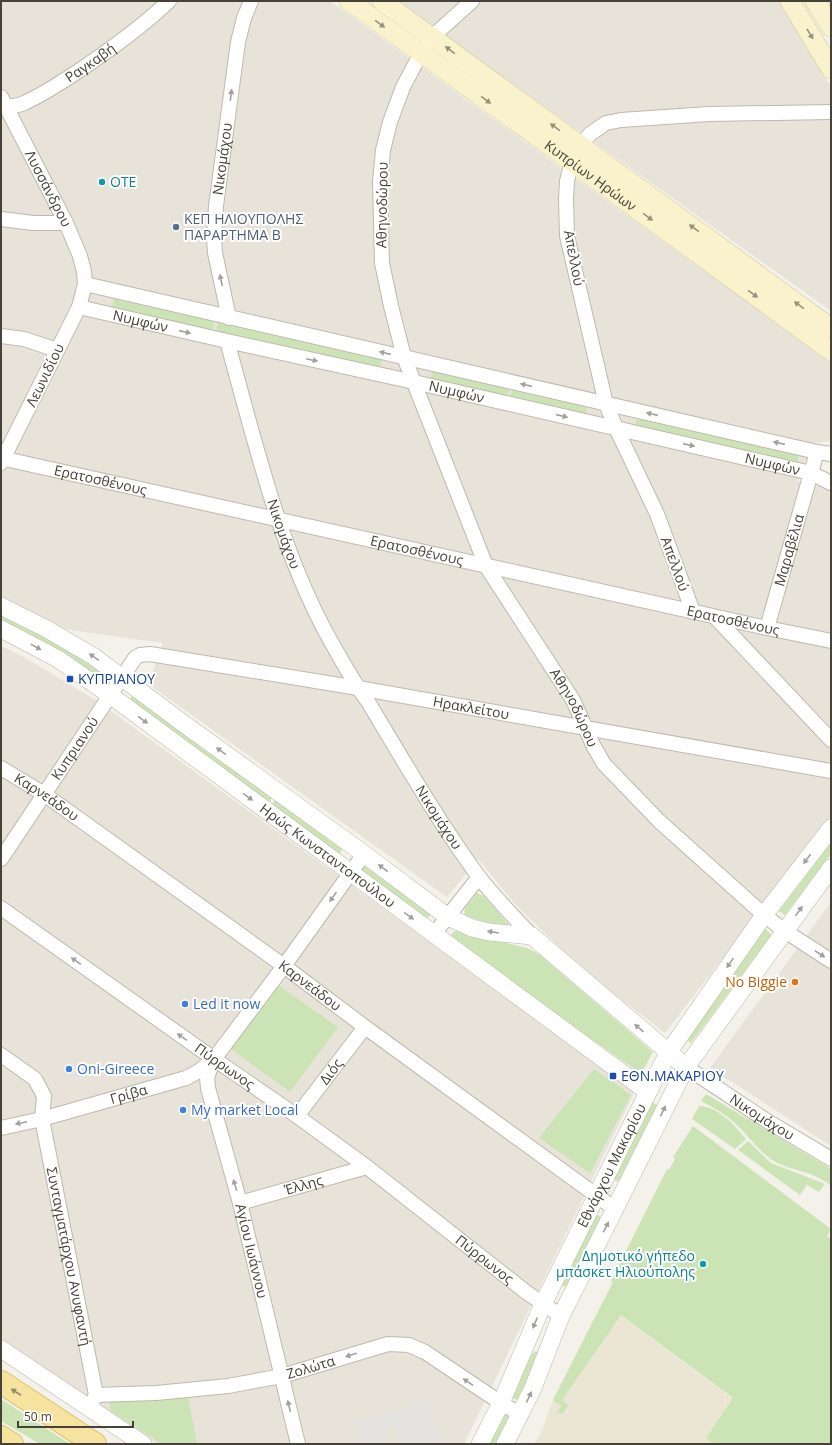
<svg xmlns="http://www.w3.org/2000/svg" width="832" height="1445" font-family="'Open Sans',sans-serif">
  <style>
    .residential { fill: #e7e3d8 }
    .education { fill: #ebe6d4 }
    .green { fill: #cce4b5 }
    .parking { fill: #e5e3e0 }
    .lines { fill: none; stroke-linecap: round; stroke-linejoin: round }
    .minor-casing { stroke: #beb9ac; stroke-width: 16 }
    .tertiary-casing { stroke: #beb9ac; stroke-width: 18 }
    .secondary-casing { stroke: #cfc69c; stroke-width: 20 }
    .primary-casing { stroke: #dac170; stroke-width: 24 }
    .minor { stroke: #fff; stroke-width: 14 }
    .tertiary { stroke: #fff; stroke-width: 17 }
    .secondary { stroke: #faf2cc; stroke-width: 19 }
    .primary { stroke: #f6e39f; stroke-width: 22 }
    .oneway { fill: #97917b }
    .oneway2 { fill: #a2a09c }
    .oneway3 { fill: #958a66 }
    .culture-dot { fill: #0f9aa8; stroke: #fff; stroke-width: 1.5 }
    .service-dot { fill: #5c6f8a; stroke: #fff; stroke-width: 1.5 }
    .transit-dot { fill: #1a4fb4; stroke: #fff; stroke-width: 1.5 }
    .food-dot { fill: #e8710a; stroke: #fff; stroke-width: 1.5 }
    .shop-dot { fill: #3f7fe0; stroke: #fff; stroke-width: 1.5 }
    .labels { text-anchor: middle; stroke-width: 4; stroke-linejoin: round; paint-order: stroke }
    .street-label { font-size: 14px; fill: #464238; stroke: #fff }
    .culture-label { font-size: 14px; fill: #0d838f; stroke: #fff; text-anchor: start }
    .service-label { font-size: 14px; fill: #4e5e75; stroke: #fff; text-anchor: start }
    .transit-label { font-size: 14px; fill: #164399; stroke: #fff; text-anchor: start }
    .food-label { font-size: 14px; fill: #c56008; stroke: #fff; text-anchor: end }
    .shop-label { font-size: 14px; fill: #366cbe; stroke: #fff; text-anchor: start }
  </style>
  <rect width="100%" height="100%" fill="#f3f1e9"/>
  <g class="residential">
    <path d="M 1,1 L 330,1 L 831,363 L 831,441 L 812,443 L 798,481 L 831,489 L 831,817 L 665,1033 L 579,967 L 514,903 L 478,859 L 447,897 L 151,686 L 153,670 L 163,643 L 64,629 L 1,598 Z"/>
    <path d="M 396,1 L 779,1 L 831,87 L 831,311 Z"/>
    <path d="M 1,646 L 24,657 L 97,701 L 635,1091 L 464,1444 L 157,1444 L 69,1389 L 1,1343 Z"/>
    <path d="M 831,902 L 831,1146 L 710,1068 Z"/>
  </g>
  <path class="education" d="M 603,1302 L 733,1399 L 706,1438 L 714,1444 L 534,1444 L 541,1433 L 553,1400 Z"/>
  <g class="green">
    <path d="M 114,299 L 214,321 L 212,330 L 112,307 Z"/>
    <path d="M 218,323 L 382,360 L 380,368 L 216,331 Z"/>
    <path d="M 432,371 L 509,389 L 507,397 L 430,380 Z"/>
    <path d="M 512,390 L 587,407 L 585,415 L 510,398 Z"/>
    <path d="M 637,418 L 799,455 L 797,463 L 635,426 Z"/>
    <path d="M 1,613 L 54,640 L 104,673 L 100,680 L 1,622 Z"/>
    <path d="M 133,694 L 273,797 L 268,803 L 129,701 Z"/>
    <path d="M 276,799 L 343,848 L 339,855 L 271,805 Z"/>
    <path d="M 831,842 L 831,854 L 785,915 L 779,911 Z"/>
    <path d="M 366,864 L 432,913 L 427,919 L 361,870 Z"/>
    <path d="M 477,893 L 484,896 L 510,926 L 507,929 L 465,916 L 464,912 L 466,907 Z"/>
    <path d="M 764,928 L 772,935 L 691,1043 L 683,1038 Z"/>
    <path d="M 457,931 L 527,948 L 539,954 L 653,1052 L 641,1074 L 453,941 L 451,935 L 453,932 Z"/>
    <path d="M 278,985 L 338,1027 L 290,1092 L 231,1049 Z"/>
    <path d="M 594,1069 L 631,1095 L 590,1173 L 539,1138 Z"/>
    <path d="M 706,1094 L 831,1169 L 831,1186 C 815,1171 790,1171 772,1160 C 759,1151 750,1138 739,1127 C 728,1116 715,1108 701,1101 Z"/>
    <path d="M 651,1102 L 658,1105 L 620,1183 L 613,1179 Z"/>
    <path d="M 699,1106 C 718,1106 735,1126 746,1139 L 735,1149 L 692,1119 Z"/>
    <path d="M 693,1126 L 831,1229 L 827,1236 L 831,1239 L 831,1444 L 714,1444 L 706,1438 L 733,1398 L 621,1315 L 562,1400 L 568,1405 L 563,1414 L 557,1412 L 562,1406 L 553,1400 L 613,1282 L 611,1281 L 667,1169 L 669,1170 L 675,1159 L 673,1157 Z"/>
    <path d="M 748,1141 L 771,1163 L 825,1184 L 819,1192 L 807,1185 L 800,1195 L 738,1150 Z"/>
    <path d="M 597,1215 L 600,1216 L 601,1219 L 568,1285 L 565,1287 L 561,1284 L 595,1216 Z"/>
    <path d="M 536,1351 L 538,1352 L 540,1355 L 517,1400 L 511,1397 L 532,1354 Z"/>
    <path d="M 188,1397 L 197,1444 L 162,1444 L 111,1411 L 109,1400 Z"/>
    <path d="M 1,1399 L 70,1444 L 40,1444 L 1,1421 Z"/>
    <path d="M 507,1414 L 510,1416 L 497,1444 L 488,1444 L 502,1416 Z"/>
  </g>
  <path class="parking" d="M 429,1399 L 444,1444 L 404,1444 L 398,1425 L 385,1429 L 389,1444 L 359,1444 L 353,1421 L 407,1409 L 407,1405 Z"/>
  <g class="lines">
    <defs>
      <g id="minor">
        <path id="s1" d="M 472,1 L 432,37 L 421,53 L 403,87 L 390,122 L 383,150 L 380,182 L 382,263 L 391,306 L 404,357 L 486,566 L 573,700 L 593,745 L 604,764 L 659,821 L 764,915 L 785,931 L 831,961"/>
        <path id="s2" d="M 1,97 L 66,223 L 80,256 L 84,272 L 85,284 L 79,307 L 1,463"/>
        <path id="s3" d="M 1,106 C 7,107 16,106 22,104 C 42,95 62,82 80,70 C 111,49 142,27 169,1"/>
        <path d="M 1,219 L 33,223 L 66,223"/>
        <path d="M 85,284 L 817,452 L 831,454"/>
        <path id="s4" d="M 79,307 L 227,341 L 414,382 L 811,473 L 831,483"/>
        <path id="s5" d="M 229,318 L 215,253 L 214,238 L 216,206 L 238,42 L 244,18 L 251,1"/>
        <path d="M 1,336 L 24,339 L 57,350"/>
        <path id="s6" d="M 227,341 C 257,448 281,558 338,654 C 347,670 356,686 367,700 C 403,760 438,821 479,877 C 495,898 514,917 532,936"/>
        <path id="s7" d="M 1,458 L 767,628 L 831,641"/>
        <path d="M 693,612 L 657,514 L 616,428 L 606,404 L 567,236 L 566,199 L 567,181 L 572,162 L 585,140 L 590,134 L 606,123 L 621,120 L 709,114 L 831,112"/>
        <path d="M 715,617 L 831,740"/>
        <path id="s8" d="M 767,628 L 817,452"/>
        <path id="s9" d="M 1,768 L 44,794 L 284,966 L 365,1027 L 615,1209"/>
        <path id="s10" d="M 1,859 L 135,658 L 140,655 L 150,654 L 358,688 L 831,771"/>
        <path id="s11" d="M 1,908 L 214,1059 L 297,1116 L 367,1167 L 526,1292 L 561,1316"/>
        <path d="M 434,934 L 479,877"/>
        <path id="s12" d="M 1,1055 L 35,1079 L 44,1096 L 42,1119 L 96,1395"/>
        <path id="s13" d="M 214,1059 L 207,1077 L 208,1088 L 240,1203 L 298,1444"/>
        <path id="s14" d="M 686,1067 L 764,1119 L 831,1159"/>
        <path id="s15" d="M 297,1116 L 365,1027"/>
        <path id="s16" d="M 1,1128 L 42,1119 L 186,1078 L 199,1071 L 214,1059 L 284,966 L 364,854"/>
        <path id="s17" d="M 240,1203 L 367,1167"/>
        <path id="s18" d="M 89,1408 L 96,1395 L 156,1393 L 228,1386 L 282,1376 L 388,1344 L 409,1345 L 425,1352 L 501,1403 L 521,1415"/>
      </g>
      <g id="tertiary">
        <path d="M 1,606 L 45,628 L 93,656 L 184,724 L 364,854 L 448,917 L 472,928 L 489,932 L 532,936 L 686,1067"/>
        <path id="s19" d="M 1,629 L 58,659 L 110,695 L 648,1092"/>
        <path d="M 1,1349 L 143,1444"/>
        <path id="s20" d="M 480,1444 L 501,1403 L 543,1304 L 629,1130 L 668,1053 L 764,915 L 831,828"/>
        <path d="M 505,1444 L 533,1388 L 561,1316 L 686,1067 L 831,868"/>
      </g>
      <g id="secondary">
        <path id="s21" d="M 349,1 L 572,162 L 831,351"/>
        <path d="M 382,1 L 831,328"/>
        <path d="M 790,1 L 831,69"/>
        <path d="M 815,1 L 831,27"/>
      </g>
      <g id="primary">
        <path d="M 1,1382 L 95,1444"/>
        <path d="M 1,1437 L 12,1444"/>
      </g>
    </defs>
    <use href="#minor" class="minor-casing"/>
    <use href="#tertiary" class="tertiary-casing"/>
    <use href="#secondary" class="secondary-casing"/>
    <use href="#primary" class="primary-casing"/>
    <use href="#minor" class="minor"/>
    <use href="#tertiary" class="tertiary"/>
    <use href="#secondary" class="secondary"/>
    <use href="#primary" class="primary"/>
  </g>
  <defs><path id="oneway-solid" d="M-6-.8H1V-3.2L6.5 0L1 3.2V.8H-6Z"/></defs>
  <g class="oneway">
    <use href="#oneway-solid" transform="translate(380 24) rotate(36)"/>
    <use href="#oneway-solid" transform="translate(810 34) rotate(59)"/>
    <use href="#oneway-solid" transform="translate(450 50) rotate(-143)"/>
    <use href="#oneway-solid" transform="translate(486 100) rotate(36)"/>
    <use href="#oneway-solid" transform="translate(555 127) rotate(-144)"/>
    <use href="#oneway-solid" transform="translate(648 217) rotate(36)"/>
    <use href="#oneway-solid" transform="translate(694 228) rotate(-144)"/>
    <use href="#oneway-solid" transform="translate(753 294) rotate(36)"/>
    <use href="#oneway-solid" transform="translate(799 305) rotate(-144)"/>
  </g>
  <g class="oneway2">
    <use href="#oneway-solid" transform="translate(231 95) rotate(-83)"/>
    <use href="#oneway-solid" transform="translate(221 280) rotate(-102)"/>
    <use href="#oneway-solid" transform="translate(185 332) rotate(13)"/>
    <use href="#oneway-solid" transform="translate(385 353) rotate(-167)"/>
    <use href="#oneway-solid" transform="translate(312 360) rotate(12)"/>
    <use href="#oneway-solid" transform="translate(526 385) rotate(-167)"/>
    <use href="#oneway-solid" transform="translate(652 414) rotate(-167)"/>
    <use href="#oneway-solid" transform="translate(562 416) rotate(13)"/>
    <use href="#oneway-solid" transform="translate(779 443) rotate(-167)"/>
    <use href="#oneway-solid" transform="translate(689 445) rotate(13)"/>
    <use href="#oneway-solid" transform="translate(36 647) rotate(29)"/>
    <use href="#oneway-solid" transform="translate(94 657) rotate(-146)"/>
    <use href="#oneway-solid" transform="translate(143 720) rotate(36)"/>
    <use href="#oneway-solid" transform="translate(221 751) rotate(-144)"/>
    <use href="#oneway-solid" transform="translate(248 797) rotate(36)"/>
    <use href="#oneway-solid" transform="translate(807 859) rotate(127)"/>
    <use href="#oneway-solid" transform="translate(383 868) rotate(-143)"/>
    <use href="#oneway-solid" transform="translate(333 897) rotate(125)"/>
    <use href="#oneway-solid" transform="translate(799 911) rotate(-54)"/>
    <use href="#oneway-solid" transform="translate(409 916) rotate(36)"/>
    <use href="#oneway-solid" transform="translate(493 932) rotate(-171)"/>
    <use href="#oneway-solid" transform="translate(820 954) rotate(33)"/>
    <use href="#oneway-solid" transform="translate(76 961) rotate(-145)"/>
    <use href="#oneway-solid" transform="translate(730 963) rotate(125)"/>
    <use href="#oneway-solid" transform="translate(639 1028) rotate(-140)"/>
    <use href="#oneway-solid" transform="translate(182 1037) rotate(-145)"/>
    <use href="#oneway-solid" transform="translate(663 1111) rotate(-64)"/>
    <use href="#oneway-solid" transform="translate(21 1123) rotate(168)"/>
    <use href="#oneway-solid" transform="translate(235 1185) rotate(-106)"/>
    <use href="#oneway-solid" transform="translate(606 1227) rotate(-63)"/>
    <use href="#oneway-solid" transform="translate(535 1323) rotate(113)"/>
    <use href="#oneway-solid" transform="translate(351 1355) rotate(163)"/>
    <use href="#oneway-solid" transform="translate(468 1382) rotate(-146)"/>
    <use href="#oneway-solid" transform="translate(529 1397) rotate(-65)"/>
    <use href="#oneway-solid" transform="translate(289 1406) rotate(-103)"/>
  </g>
  <use class="oneway3" href="#oneway-solid" transform="translate(16 1392) rotate(-147)"/>
  <g class="culture-dot">
    <circle cx="102" cy="182" r="4"/>
    <circle cx="703" cy="1264" r="4"/>
  </g>
  <circle class="service-dot" cx="176" cy="227" r="4"/>
  <g class="transit-dot">
    <rect x="66" y="675" width="8" height="8" rx="2"/>
    <rect x="609" y="1072" width="8" height="8" rx="2"/>
  </g>
  <circle class="food-dot" cx="795" cy="982" r="4"/>
  <g class="shop-dot">
    <circle cx="185" cy="1004" r="4"/>
    <circle cx="69" cy="1069" r="4"/>
    <circle cx="183" cy="1110" r="4"/>
  </g>
  <g class="labels">
    <g class="street-label">
      <text dy="5" stroke="none"><textPath href="#s3" startOffset="101">Ραγκαβή</textPath></text>
      <text dy="5" stroke="none"><textPath href="#s5" startOffset="161">Νικομάχου</textPath></text>
      <text dy="5" stroke="none"><textPath href="#s21" startOffset="298">Κυπρίων Ηρώων</textPath></text>
      <text dy="5" stroke="none"><textPath href="#s2" startOffset="103">Λυσσάνδρου</textPath></text>
      <text transform="translate(382 205) rotate(-89)" y="5">Αθηνοδώρου</text>
      <text transform="translate(574 258) rotate(79)" y="5">Απελλού</text>
      <text dy="5" stroke="none"><textPath href="#s4" startOffset="63">Νυμφών</textPath></text>
      <text transform="translate(45 375) rotate(-64)" y="5">Λεωνιδίου</text>
      <text dy="5" stroke="none"><textPath href="#s4" startOffset="387">Νυμφών</textPath></text>
      <text dy="5" stroke="none"><textPath href="#s4" startOffset="711">Νυμφών</textPath></text>
      <text dy="5" stroke="none"><textPath href="#s7" startOffset="102">Ερατοσθένους</textPath></text>
      <text dy="5" stroke="none"><textPath href="#s6" startOffset="201">Νικομάχου</textPath></text>
      <text dy="5" stroke="none"><textPath href="#s8" startOffset="81">Μαραβέλια</textPath></text>
      <text dy="5" stroke="none"><textPath href="#s7" startOffset="426">Ερατοσθένους</textPath></text>
      <text transform="translate(675 564) rotate(70)" y="5">Απελλού</text>
      <text dy="5" stroke="none"><textPath href="#s7" startOffset="750">Ερατοσθένους</textPath></text>
      <text dy="5" stroke="none"><textPath href="#s10" startOffset="583">Ηρακλείτου</textPath></text>
      <text dy="5" stroke="none"><textPath href="#s1" startOffset="779">Αθηνοδώρου</textPath></text>
      <text dy="5" stroke="none"><textPath href="#s10" startOffset="133">Κυπριανού</textPath></text>
      <text dy="5" stroke="none"><textPath href="#s9" startOffset="54">Καρνεάδου</textPath></text>
      <text dy="5" stroke="none"><textPath href="#s6" startOffset="525">Νικομάχου</textPath></text>
      <text dy="5" stroke="none"><textPath href="#s19" startOffset="398">Ηρώς Κωνσταντοπούλου</textPath></text>
      <text dy="5" stroke="none"><textPath href="#s9" startOffset="378">Καρνεάδου</textPath></text>
      <text dy="5" stroke="none"><textPath href="#s11" startOffset="274">Πύρρωνος</textPath></text>
      <text dy="5" stroke="none"><textPath href="#s15" startOffset="56">Διός</textPath></text>
      <text dy="5" stroke="none"><textPath href="#s16" startOffset="132">Γρίβα</textPath></text>
      <text dy="5" stroke="none"><textPath href="#s14" startOffset="91">Νικομάχου</textPath></text>
      <text dy="5" stroke="none"><textPath href="#s20" startOffset="308">Εθνάρχου Μακαρίου</textPath></text>
      <text dy="5" stroke="none"><textPath href="#s17" startOffset="66">Έλλης</textPath></text>
      <text dy="5" stroke="none"><textPath href="#s13" startOffset="199">Αγίου Ιωάννου</textPath></text>
      <text dy="5" stroke="none"><textPath href="#s12" startOffset="224">Συνταγματάρχου Ανυφαντή</textPath></text>
      <text dy="5" stroke="none"><textPath href="#s11" startOffset="598">Πύρρωνος</textPath></text>
      <text dy="5" stroke="none"><textPath href="#s18" startOffset="232">Ζολώτα</textPath></text>
    </g>
    <g class="culture-label">
      <text x="110" y="187">ΟΤΕ</text>
      <text x="695" y="1261" text-anchor="end">Δημοτικό γήπεδο<tspan x="695" dy="16">μπάσκετ Ηλιούπολης</tspan></text>
    </g>
    <g class="service-label">
      <text x="184" y="224">ΚΕΠ ΗΛΙΟΥΠΟΛΗΣ<tspan x="184" dy="16">ΠΑΡΑΡΤΗΜΑ Β</tspan></text>
    </g>
    <g class="transit-label">
      <text x="78" y="684">ΚΥΠΡΙΑΝΟΥ</text>
      <text x="621" y="1081">ΕΘΝ.ΜΑΚΑΡΙΟΥ</text>
    </g>
    <g class="food-label">
      <text x="787" y="987">Νο Biggie</text>
    </g>
    <g class="shop-label">
      <text x="193" y="1009">Led it now</text>
      <text x="77" y="1074">Oni-Gireece</text>
      <text x="191" y="1115">My market Local</text>
    </g>
  </g>
  <rect width="832" height="1445" fill="none" stroke="#464238" stroke-width="4"/>
  <path d="M18 1421v6h115v-6" fill="none" stroke="#464238" stroke-width="2"/>
  <text x="24" y="1421" font-size="12" fill="#464238" stroke="#ffffff" stroke-width="3" paint-order="stroke">50 m</text>
</svg>
